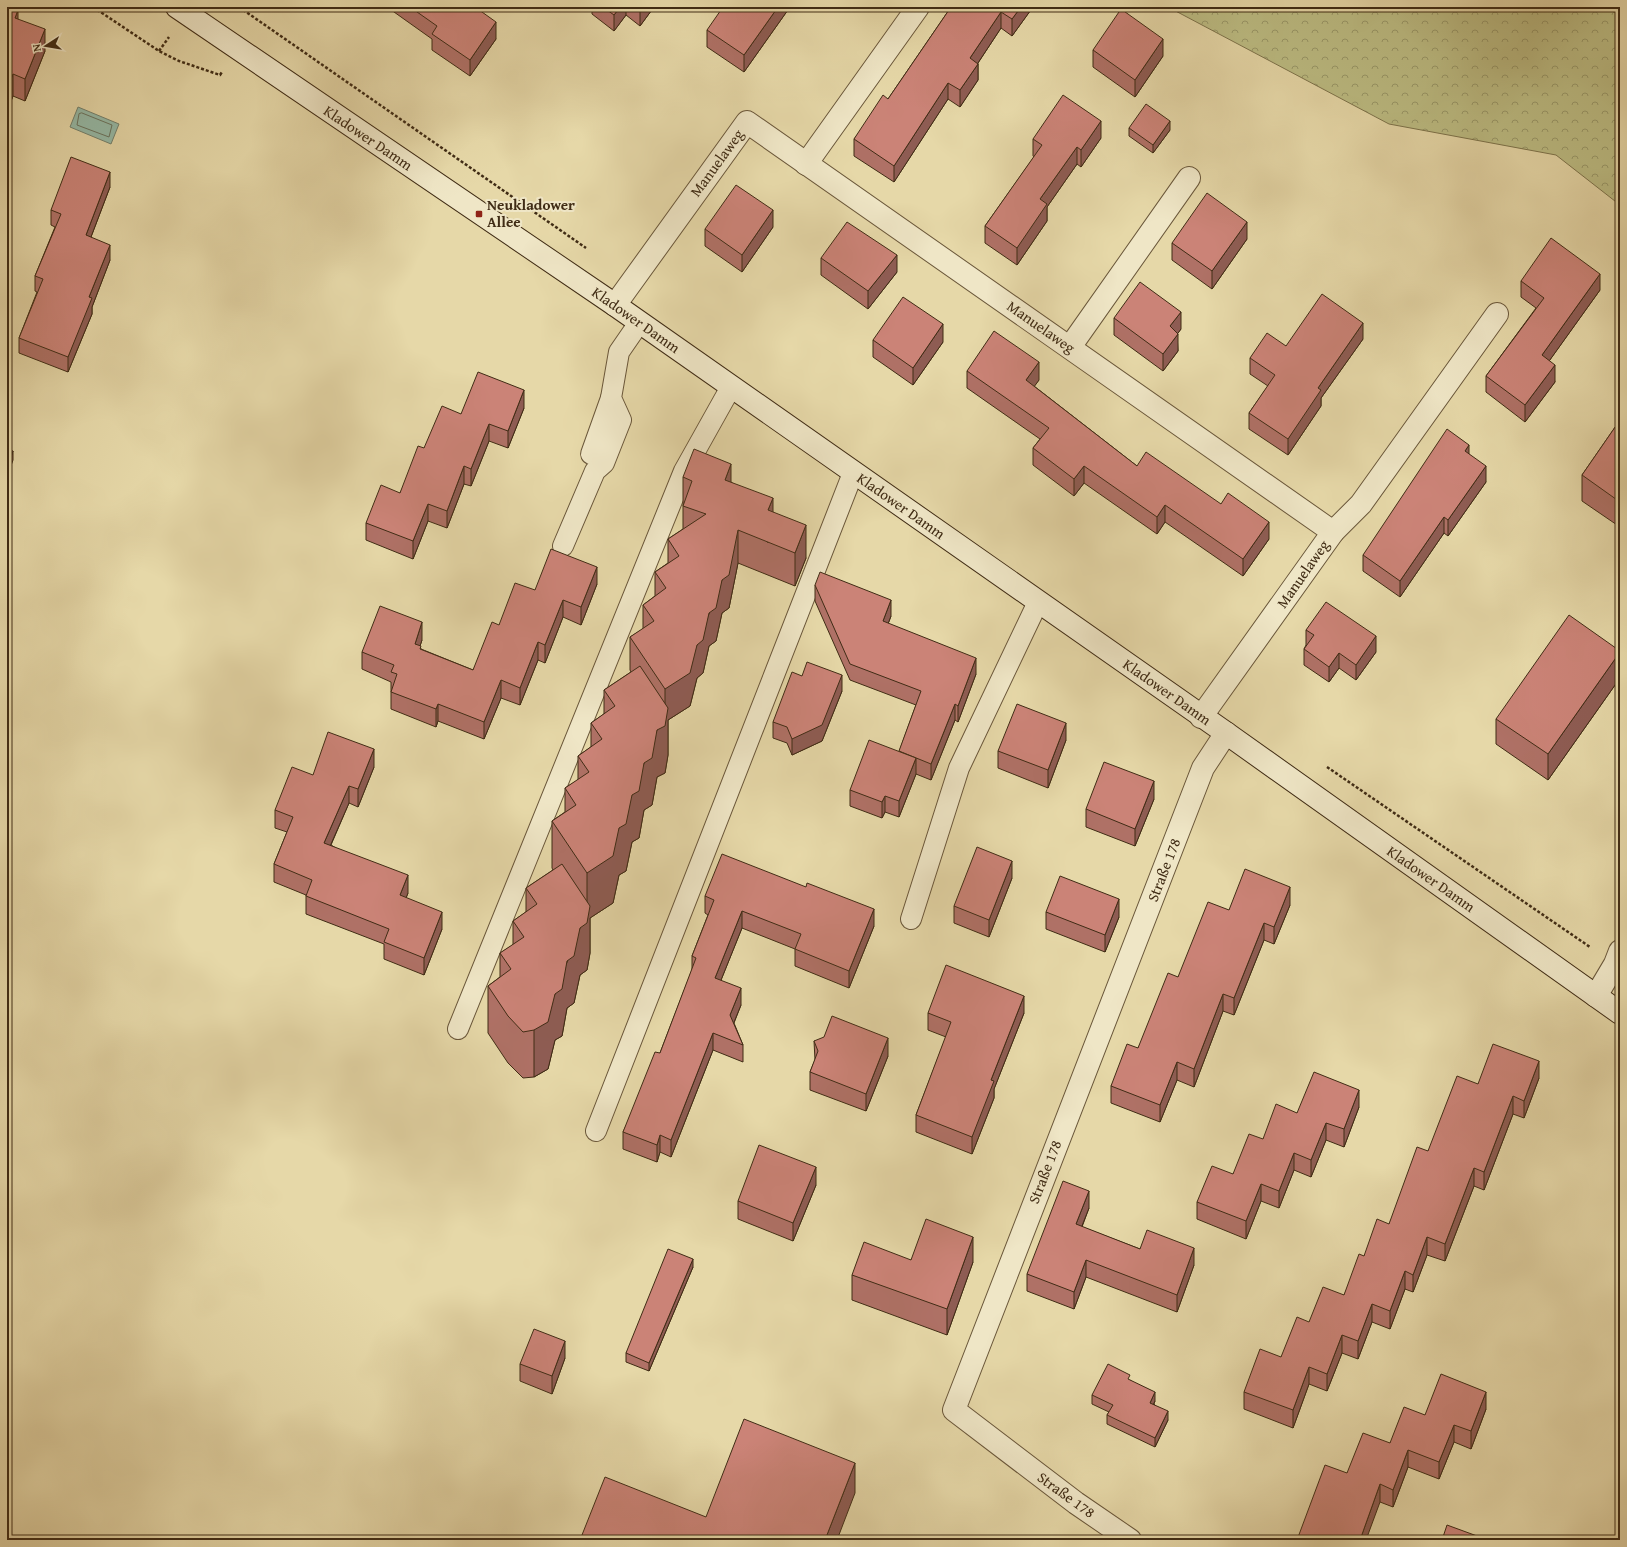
<svg xmlns="http://www.w3.org/2000/svg" width="1627" height="1547" font-family="'Gentium Book Plus',serif">
  <style>
    .forest { fill: url(#forest-crowns); stroke: #7e744c }
    .water { fill: #96baa7; stroke: #74816d }
    .lines { fill: none; stroke-linecap: round; stroke-linejoin: round }
    .shore { stroke: #6b735e; stroke-width: 1 }
    .lane-casing { stroke: #6a573a; stroke-width: 22 }
    .street-casing { stroke: #6a573a; stroke-width: 24 }
    .secondary-casing { stroke: #402c15; stroke-width: 24 }
    .path { stroke: #402c15; stroke-width: 2.5; stroke-dasharray: 3 2; stroke-linecap: butt }
    .lane { stroke: #efe6c6; stroke-width: 20 }
    .street { stroke: #efe6c6; stroke-width: 22 }
    .secondary { stroke: #efe6c6; stroke-width: 22 }
    .wall { fill: #af7166; stroke: #402c15 }
    .shaded-wall { fill: #8e5c53; stroke: #402c15 }
    .building { fill: #cb8377; stroke: #402c15 }
    .poi-dot { fill: #8f2418; stroke: #efe6c6; stroke-width: 1.5 }
    .labels { text-anchor: middle; stroke-width: 4; stroke-linejoin: round; paint-order: stroke }
    .street-label { font-size: 15px; fill: #402c15; stroke: #efe6c6 }
    .poi-label { font-size: 15px; font-weight: bold; fill: #402c15; stroke: #efe6c6; text-anchor: start }
  </style>
  <defs>
    <pattern id="forest-crowns" width="20" height="18" patternUnits="userSpaceOnUse"><rect width="20" height="18" fill="#bcbc83"/><path d="M2 6a3 3 0 1 1 6 0M12 15a3 3 0 1 1 6 0" fill="none" stroke="#9a996a"/></pattern>
  </defs>
  <rect width="100%" height="100%" fill="#e6d8a8"/>
  <filter id="stains"><feTurbulence type="fractalNoise" baseFrequency=".005" numOctaves="4"/><feColorMatrix values="0 0 0 0 .2 0 0 0 0 .09 0 0 0 0 .02 0 0 0 .5 -.17"/></filter>
  <radialGradient id="worn" r=".72"><stop offset=".6" stop-color="#630" stop-opacity="0"/><stop offset="1" stop-color="#630" stop-opacity=".3"/></radialGradient>
  <path class="forest" d="M 1168,7 L 1620,7 L 1620,205 L 1556,155 L 1389,124 Z"/>
  <path class="water" d="M 78,107 L 119,124 L 111,144 L 70,127 Z"/>
  <g class="lines">
    <path class="shore" d="M 82,113 L 112,125 L 109,137 L 77,125 L 79,114 Z"/>
    <defs>
      <g id="lane">
        <path d="M 591,454 L 611,398"/>
        <path d="M 563,546 L 595,471 L 604,463 L 621,420 L 611,398 L 619,352 L 639,323"/>
        <path d="M 911,919 L 959,768 L 1038,602"/>
        <path d="M 458,1029 L 684,471 L 731,387"/>
        <path d="M 596,1131 L 853,473"/>
      </g>
      <g id="street">
        <path d="M 806,164 L 918,7"/>
        <path d="M 615,305 L 747,122 L 1333,532 L 1201,717"/>
        <path d="M 1070,347 L 1189,178"/>
        <path d="M 1333,532 L 1361,504 L 1497,314"/>
        <path d="M 1596,996 L 1615,964 L 1620,951"/>
        <path d="M 1130,1540 L 1076,1503 L 954,1410 L 1203,768 L 1226,733"/>
      </g>
      <path id="secondary" d="M 177,7 L 615,305 L 1226,733 L 1620,1013"/>
    </defs>
    <use href="#lane" class="lane-casing"/>
    <use href="#street" class="street-casing"/>
    <use href="#secondary" class="secondary-casing"/>
    <g class="path">
      <path d="M 93,7 L 159,51 L 179,61 L 220,75 L 222,72"/>
      <path d="M 239,7 L 586,248"/>
      <path d="M 159,51 L 169,37"/>
      <path d="M 1327,767 L 1590,947"/>
    </g>
    <use href="#lane" class="lane"/>
    <use href="#street" class="street"/>
    <use href="#secondary" class="secondary"/>
  </g>
  <g class="wall">
    <path d="M 387,7 L 475,7 L 496,39 L 470,76 L 432,50 L 432,39 Z"/>
    <path d="M 592,7 L 654,7 L 640,26 L 626,15 L 614,31 L 592,14 Z"/>
    <path d="M 790,7 L 744,72 L 707,47 L 707,30 Z"/>
    <path d="M 951,7 L 1033,7 L 1012,36 L 1001,28 L 978,63 L 978,80 L 960,107 L 948,99 L 894,182 L 854,156 L 854,139 L 888,99 Z"/>
    <path d="M 18,19 L 45,51 L 25,101 L 13,96 L 7,111 Z"/>
    <path d="M 1093,50 L 1163,56 L 1135,97 L 1093,67 Z"/>
    <path d="M 1129,128 L 1170,130 L 1153,153 L 1129,136 Z"/>
    <path d="M 1101,138 L 1081,167 L 1077,164 L 1047,207 L 1047,221 L 1017,265 L 985,243 L 985,226 L 1034,157 L 1033,156 L 1033,139 Z"/>
    <path d="M 110,187 L 91,237 L 110,260 L 92,307 L 92,314 L 68,372 L 19,353 L 19,338 L 37,292 L 35,291 L 35,276 L 55,227 L 51,225 L 51,210 Z"/>
    <path d="M 773,227 L 742,272 L 705,246 L 705,229 Z"/>
    <path d="M 1247,239 L 1212,289 L 1172,260 L 1172,243 Z"/>
    <path d="M 821,258 L 897,272 L 868,309 L 821,275 Z"/>
    <path d="M 1521,281 L 1600,290 L 1549,361 L 1555,382 L 1525,422 L 1486,392 L 1486,376 L 1536,308 L 1521,297 Z"/>
    <path d="M 1114,318 L 1181,329 L 1177,334 L 1178,351 L 1163,371 L 1114,335 Z"/>
    <path d="M 1363,339 L 1321,398 L 1321,406 L 1288,455 L 1249,429 L 1249,413 L 1268,386 L 1250,374 L 1250,358 L 1286,346 Z"/>
    <path d="M 873,340 L 943,342 L 913,385 L 873,357 Z"/>
    <path d="M 967,371 L 1039,380 L 1034,386 L 1137,466 L 1269,539 L 1243,576 L 1165,522 L 1157,534 L 1084,483 L 1074,496 L 1033,465 L 1033,448 L 1040,439 L 967,388 Z"/>
    <path d="M 524,408 L 508,448 L 489,441 L 471,486 L 464,484 L 447,528 L 428,521 L 413,559 L 366,540 L 366,523 L 400,493 L 424,448 L 461,414 Z"/>
    <path d="M 1620,420 L 1620,527 L 1582,501 L 1582,475 Z"/>
    <path d="M 1469,454 L 1486,482 L 1448,536 L 1444,533 L 1400,597 L 1363,571 L 1363,555 Z"/>
    <path d="M 683,477 L 731,482 L 773,512 L 806,558 L 795,586 L 738,563 L 729,608 L 722,613 L 716,641 L 709,646 L 703,673 L 697,678 L 690,706 L 668,720 L 668,755 L 665,773 L 657,777 L 652,805 L 644,810 L 639,838 L 632,842 L 626,871 L 619,875 L 613,903 L 590,918 L 590,953 L 587,970 L 580,975 L 574,1003 L 567,1008 L 562,1036 L 555,1040 L 548,1069 L 534,1077 L 523,1078 L 508,1063 L 488,1033 L 488,986 L 500,977 L 500,953 L 513,945 L 513,921 L 526,912 L 526,888 L 553,870 L 552,868 L 552,821 L 565,812 L 565,788 L 578,780 L 578,756 L 591,747 L 591,723 L 604,714 L 604,690 L 631,672 L 630,670 L 630,637 L 643,629 L 643,605 L 655,596 L 655,572 L 668,563 L 668,539 L 683,529 Z"/>
    <path d="M 597,584 L 581,625 L 563,617 L 545,663 L 538,660 L 520,705 L 501,698 L 484,739 L 438,721 L 436,727 L 391,709 L 391,682 L 362,669 L 362,652 L 422,640 L 420,646 L 421,649 L 473,670 L 499,625 L 535,590 Z"/>
    <path d="M 815,585 L 891,616 L 888,624 L 976,674 L 958,722 L 955,720 L 931,780 L 916,774 L 899,817 L 885,812 L 882,818 L 850,806 L 850,790 L 899,752 L 916,705 L 850,680 L 815,601 Z"/>
    <path d="M 1306,630 L 1376,652 L 1356,680 L 1339,668 L 1329,682 L 1304,665 L 1304,649 L 1306,645 Z"/>
    <path d="M 1620,651 L 1620,678 L 1548,780 L 1496,744 L 1496,719 Z"/>
    <path d="M 842,691 L 822,741 L 792,755 L 787,743 L 773,738 L 773,722 Z"/>
    <path d="M 1066,740 L 1048,788 L 998,768 L 998,751 Z"/>
    <path d="M 374,767 L 358,807 L 349,803 L 331,845 L 408,893 L 406,898 L 442,929 L 424,975 L 384,959 L 384,944 L 306,914 L 306,895 L 274,882 L 274,864 L 287,832 L 275,828 L 275,810 Z"/>
    <path d="M 1154,799 L 1135,846 L 1086,827 L 1086,809 Z"/>
    <path d="M 1012,878 L 989,937 L 954,923 L 954,906 Z"/>
    <path d="M 705,896 L 874,926 L 849,988 L 795,966 L 795,949 L 742,928 L 721,980 L 741,1005 L 734,1023 L 743,1045 L 743,1062 L 713,1050 L 671,1157 L 660,1152 L 657,1162 L 623,1149 L 623,1132 L 660,1053 L 692,970 L 692,956 L 708,915 L 705,913 Z"/>
    <path d="M 1290,905 L 1274,944 L 1264,940 L 1234,1015 L 1223,1011 L 1194,1087 L 1177,1080 L 1160,1122 L 1111,1103 L 1111,1086 L 1138,1048 L 1178,977 L 1229,910 Z"/>
    <path d="M 1046,912 L 1119,917 L 1105,952 L 1046,929 Z"/>
    <path d="M 928,1013 L 1024,1013 L 994,1089 L 994,1098 L 972,1154 L 916,1132 L 916,1115 L 946,1037 L 928,1030 Z"/>
    <path d="M 814,1041 L 888,1056 L 866,1111 L 810,1090 L 810,1072 L 815,1060 Z"/>
    <path d="M 1539,1078 L 1524,1118 L 1513,1114 L 1484,1190 L 1474,1186 L 1445,1261 L 1427,1255 L 1413,1292 L 1405,1289 L 1390,1329 L 1372,1322 L 1358,1359 L 1342,1353 L 1327,1391 L 1309,1384 L 1293,1428 L 1244,1409 L 1244,1392 L 1281,1357 L 1309,1322 L 1344,1295 L 1364,1256 L 1389,1224 L 1428,1151 L 1478,1084 Z"/>
    <path d="M 1359,1107 L 1344,1147 L 1326,1140 L 1311,1177 L 1294,1170 L 1279,1208 L 1261,1201 L 1246,1239 L 1197,1219 L 1197,1202 L 1233,1174 L 1263,1139 L 1297,1113 Z"/>
    <path d="M 816,1185 L 793,1241 L 738,1219 L 738,1201 Z"/>
    <path d="M 1089,1208 L 1082,1227 L 1140,1249 L 1194,1265 L 1177,1312 L 1086,1277 L 1074,1309 L 1027,1291 L 1027,1274 Z"/>
    <path d="M 911,1260 L 973,1262 L 947,1335 L 852,1300 L 852,1275 Z"/>
    <path d="M 693,1267 L 649,1371 L 626,1362 L 626,1353 Z"/>
    <path d="M 565,1358 L 552,1394 L 520,1381 L 520,1364 Z"/>
    <path d="M 1130,1380 L 1155,1401 L 1154,1404 L 1168,1420 L 1155,1447 L 1107,1424 L 1107,1415 L 1109,1412 L 1092,1404 L 1092,1395 Z"/>
    <path d="M 1486,1409 L 1471,1449 L 1454,1442 L 1439,1479 L 1408,1467 L 1393,1507 L 1380,1502 L 1347,1473 L 1390,1443 L 1425,1415 Z"/>
  </g>
  <g class="shaded-wall">
    <path d="M 620,7 L 626,7 L 626,15 L 614,31 L 614,15 Z"/>
    <path d="M 643,7 L 654,7 L 640,26 L 640,10 Z"/>
    <path d="M 778,7 L 790,7 L 744,72 L 744,55 Z"/>
    <path d="M 1021,7 L 1033,7 L 1012,36 L 1012,19 Z"/>
    <path d="M 18,10 L 18,32 L 15,18 Z"/>
    <path d="M 1001,12 L 1001,28 L 970,75 L 970,58 Z"/>
    <path d="M 496,22 L 496,39 L 470,76 L 470,60 Z"/>
    <path d="M 45,29 L 45,51 L 25,101 L 25,79 Z"/>
    <path d="M 1163,39 L 1163,56 L 1135,97 L 1135,80 Z"/>
    <path d="M 978,64 L 978,80 L 960,107 L 960,90 Z"/>
    <path d="M 13,74 L 13,96 L 7,111 L 7,89 Z"/>
    <path d="M 948,83 L 948,99 L 894,182 L 894,166 Z"/>
    <path d="M 1101,121 L 1101,138 L 1081,167 L 1081,150 Z"/>
    <path d="M 1170,121 L 1170,130 L 1153,153 L 1153,145 Z"/>
    <path d="M 1077,147 L 1077,164 L 1047,207 L 1047,221 L 1017,265 L 1017,248 L 1040,199 Z"/>
    <path d="M 110,172 L 110,187 L 86,250 L 86,235 Z"/>
    <path d="M 773,210 L 773,227 L 742,272 L 742,255 Z"/>
    <path d="M 1247,222 L 1247,239 L 1212,289 L 1212,271 Z"/>
    <path d="M 110,245 L 110,260 L 92,307 L 92,314 L 68,372 L 68,357 L 89,297 Z"/>
    <path d="M 897,255 L 897,272 L 868,309 L 868,291 Z"/>
    <path d="M 1600,274 L 1600,290 L 1542,371 L 1542,355 Z"/>
    <path d="M 1181,312 L 1181,329 L 1170,344 L 1170,326 Z"/>
    <path d="M 1363,323 L 1363,339 L 1321,398 L 1321,406 L 1288,455 L 1288,439 L 1318,388 Z"/>
    <path d="M 943,324 L 943,342 L 913,385 L 913,368 Z"/>
    <path d="M 1178,334 L 1178,351 L 1163,371 L 1163,354 Z"/>
    <path d="M 1039,362 L 1039,380 L 1026,398 L 1026,380 Z"/>
    <path d="M 1555,365 L 1555,382 L 1525,422 L 1525,405 Z"/>
    <path d="M 524,390 L 524,408 L 508,448 L 508,431 Z"/>
    <path d="M 489,424 L 489,441 L 471,486 L 471,469 Z"/>
    <path d="M 1469,445 L 1469,461 L 1465,451 Z"/>
    <path d="M 13,451 L 13,460 L 7,477 L 7,468 Z"/>
    <path d="M 731,464 L 731,497 L 725,480 Z"/>
    <path d="M 464,466 L 464,484 L 447,528 L 447,511 Z"/>
    <path d="M 1084,466 L 1084,483 L 1074,496 L 1074,479 Z"/>
    <path d="M 1486,466 L 1486,482 L 1448,536 L 1448,520 Z"/>
    <path d="M 773,498 L 773,531 L 768,543 L 768,510 Z"/>
    <path d="M 428,504 L 428,521 L 413,559 L 413,541 Z"/>
    <path d="M 1165,505 L 1165,522 L 1157,534 L 1157,517 Z"/>
    <path d="M 1444,517 L 1444,533 L 1400,597 L 1400,581 Z"/>
    <path d="M 1269,522 L 1269,539 L 1243,576 L 1243,559 Z"/>
    <path d="M 806,525 L 806,558 L 795,586 L 795,553 Z"/>
    <path d="M 738,530 L 738,563 L 729,608 L 722,613 L 716,641 L 709,646 L 703,673 L 697,678 L 690,706 L 668,720 L 668,755 L 665,773 L 657,777 L 652,805 L 644,810 L 639,838 L 632,842 L 626,871 L 619,875 L 613,903 L 590,918 L 590,953 L 587,970 L 580,975 L 574,1003 L 567,1008 L 562,1036 L 555,1040 L 548,1069 L 534,1077 L 534,1030 L 555,994 L 580,928 L 587,920 L 587,873 L 619,828 L 657,730 L 665,722 L 665,689 L 697,645 L 722,580 Z"/>
    <path d="M 597,567 L 597,584 L 581,625 L 581,607 Z"/>
    <path d="M 563,600 L 563,617 L 545,663 L 545,645 Z"/>
    <path d="M 891,600 L 891,616 L 883,637 L 883,621 Z"/>
    <path d="M 422,622 L 422,640 L 415,661 L 415,644 Z"/>
    <path d="M 1376,636 L 1376,652 L 1356,680 L 1356,665 Z"/>
    <path d="M 538,642 L 538,660 L 520,705 L 520,688 Z"/>
    <path d="M 1620,652 L 1620,678 L 1548,780 L 1548,754 Z"/>
    <path d="M 1339,653 L 1339,668 L 1329,682 L 1329,667 Z"/>
    <path d="M 976,658 L 976,674 L 958,722 L 958,706 Z"/>
    <path d="M 842,675 L 842,691 L 822,741 L 792,755 L 792,739 Z"/>
    <path d="M 501,680 L 501,698 L 484,739 L 484,722 Z"/>
    <path d="M 438,704 L 438,721 L 436,727 L 436,709 Z"/>
    <path d="M 955,704 L 955,720 L 931,780 L 931,764 Z"/>
    <path d="M 1066,723 L 1066,740 L 1048,788 L 1048,770 Z"/>
    <path d="M 374,749 L 374,767 L 358,807 L 358,789 Z"/>
    <path d="M 916,758 L 916,774 L 899,817 L 899,801 Z"/>
    <path d="M 1154,781 L 1154,799 L 1135,846 L 1135,829 Z"/>
    <path d="M 349,786 L 349,803 L 324,860 L 324,843 Z"/>
    <path d="M 885,796 L 885,812 L 882,818 L 882,802 Z"/>
    <path d="M 1012,861 L 1012,878 L 989,937 L 989,920 Z"/>
    <path d="M 408,875 L 408,893 L 400,913 L 400,895 Z"/>
    <path d="M 1290,887 L 1290,905 L 1274,944 L 1274,927 Z"/>
    <path d="M 1119,899 L 1119,917 L 1105,952 L 1105,935 Z"/>
    <path d="M 874,909 L 874,926 L 849,988 L 849,971 Z"/>
    <path d="M 742,911 L 742,928 L 715,995 L 715,978 Z"/>
    <path d="M 442,912 L 442,929 L 424,975 L 424,958 Z"/>
    <path d="M 1264,923 L 1264,940 L 1234,1015 L 1234,998 Z"/>
    <path d="M 741,988 L 741,1005 L 730,1032 L 730,1015 Z"/>
    <path d="M 1223,994 L 1223,1011 L 1194,1087 L 1194,1069 Z"/>
    <path d="M 1024,996 L 1024,1013 L 994,1089 L 994,1098 L 972,1154 L 972,1137 L 991,1080 Z"/>
    <path d="M 713,1033 L 713,1050 L 671,1157 L 671,1140 Z"/>
    <path d="M 888,1038 L 888,1056 L 866,1111 L 866,1094 Z"/>
    <path d="M 1539,1061 L 1539,1078 L 1524,1118 L 1524,1101 Z"/>
    <path d="M 1177,1062 L 1177,1080 L 1160,1122 L 1160,1105 Z"/>
    <path d="M 1359,1090 L 1359,1107 L 1344,1147 L 1344,1129 Z"/>
    <path d="M 1513,1096 L 1513,1114 L 1484,1190 L 1484,1172 Z"/>
    <path d="M 1326,1123 L 1326,1140 L 1311,1177 L 1311,1160 Z"/>
    <path d="M 660,1135 L 660,1152 L 657,1162 L 657,1145 Z"/>
    <path d="M 1294,1153 L 1294,1170 L 1279,1208 L 1279,1191 Z"/>
    <path d="M 816,1167 L 816,1185 L 793,1241 L 793,1223 Z"/>
    <path d="M 1474,1168 L 1474,1186 L 1445,1261 L 1445,1244 Z"/>
    <path d="M 1261,1184 L 1261,1201 L 1246,1239 L 1246,1221 Z"/>
    <path d="M 1089,1191 L 1089,1208 L 1076,1241 L 1076,1224 Z"/>
    <path d="M 973,1237 L 973,1262 L 947,1335 L 947,1309 Z"/>
    <path d="M 1427,1237 L 1427,1255 L 1413,1292 L 1413,1275 Z"/>
    <path d="M 1194,1248 L 1194,1265 L 1177,1312 L 1177,1295 Z"/>
    <path d="M 693,1259 L 693,1267 L 649,1371 L 649,1363 Z"/>
    <path d="M 1086,1260 L 1086,1277 L 1074,1309 L 1074,1292 Z"/>
    <path d="M 1405,1271 L 1405,1289 L 1390,1329 L 1390,1311 Z"/>
    <path d="M 1372,1304 L 1372,1322 L 1358,1359 L 1358,1341 Z"/>
    <path d="M 1342,1335 L 1342,1353 L 1327,1391 L 1327,1374 Z"/>
    <path d="M 565,1341 L 565,1358 L 552,1394 L 552,1376 Z"/>
    <path d="M 1309,1367 L 1309,1384 L 1293,1428 L 1293,1410 Z"/>
    <path d="M 1155,1392 L 1155,1401 L 1150,1411 L 1150,1403 Z"/>
    <path d="M 1486,1392 L 1486,1409 L 1471,1449 L 1471,1431 Z"/>
    <path d="M 1168,1411 L 1168,1420 L 1155,1447 L 1155,1438 Z"/>
    <path d="M 1454,1425 L 1454,1442 L 1439,1479 L 1439,1462 Z"/>
    <path d="M 1408,1450 L 1408,1467 L 1393,1507 L 1393,1490 Z"/>
    <path d="M 855,1463 L 855,1493 L 837,1540 L 825,1540 Z"/>
    <path d="M 1380,1484 L 1380,1502 L 1366,1540 L 1360,1540 Z"/>
  </g>
  <g class="building">
    <path d="M 7,7 L 9,7 L 18,10 L 15,18 L 45,29 L 25,79 L 13,74 L 7,89 Z"/>
    <path d="M 410,7 L 475,7 L 496,22 L 470,60 L 432,34 L 437,26 Z"/>
    <path d="M 603,7 L 620,7 L 614,15 Z"/>
    <path d="M 636,7 L 643,7 L 640,10 Z"/>
    <path d="M 723,7 L 778,7 L 744,55 L 707,30 Z"/>
    <path d="M 951,7 L 1021,7 L 1012,19 L 1001,12 L 970,58 L 978,64 L 960,90 L 948,83 L 894,166 L 854,139 L 883,95 L 888,99 Z"/>
    <path d="M 1121,9 L 1163,39 L 1135,80 L 1093,50 Z"/>
    <path d="M 1063,95 L 1101,121 L 1081,150 L 1077,147 L 1040,199 L 1047,204 L 1017,248 L 985,226 L 1042,145 L 1033,139 Z"/>
    <path d="M 1146,104 L 1170,121 L 1153,145 L 1129,128 Z"/>
    <path d="M 71,157 L 110,172 L 86,235 L 110,245 L 89,297 L 92,298 L 68,357 L 19,338 L 43,279 L 35,276 L 61,214 L 51,210 Z"/>
    <path d="M 736,185 L 773,210 L 742,255 L 705,229 Z"/>
    <path d="M 1207,193 L 1247,222 L 1212,271 L 1172,243 Z"/>
    <path d="M 847,222 L 897,255 L 868,291 L 821,258 Z"/>
    <path d="M 1551,238 L 1600,274 L 1542,355 L 1555,365 L 1525,405 L 1486,376 L 1544,298 L 1521,281 Z"/>
    <path d="M 1140,282 L 1181,312 L 1170,326 L 1178,334 L 1163,354 L 1114,318 Z"/>
    <path d="M 1322,294 L 1363,323 L 1318,388 L 1321,390 L 1288,439 L 1249,413 L 1275,375 L 1250,358 L 1267,333 L 1286,346 Z"/>
    <path d="M 903,297 L 943,324 L 913,368 L 873,340 Z"/>
    <path d="M 994,331 L 1039,362 L 1026,380 L 1137,466 L 1146,452 L 1221,504 L 1228,493 L 1269,522 L 1243,559 L 1165,505 L 1157,517 L 1084,466 L 1074,479 L 1033,448 L 1049,428 L 967,371 Z"/>
    <path d="M 478,372 L 524,390 L 508,431 L 489,424 L 471,469 L 464,466 L 447,511 L 428,504 L 413,541 L 366,523 L 381,485 L 400,493 L 418,446 L 424,448 L 442,406 L 461,414 Z"/>
    <path d="M 1620,420 L 1620,502 L 1582,475 Z"/>
    <path d="M 1447,429 L 1469,445 L 1465,451 L 1486,466 L 1448,520 L 1444,517 L 1400,581 L 1363,555 Z"/>
    <path d="M 7,449 L 13,451 L 7,468 Z"/>
    <path d="M 694,449 L 731,464 L 725,480 L 773,498 L 768,510 L 806,525 L 795,553 L 738,530 L 729,575 L 722,580 L 716,608 L 709,613 L 703,640 L 697,645 L 690,673 L 665,689 L 630,637 L 654,621 L 643,605 L 666,588 L 655,572 L 679,556 L 668,539 L 706,514 L 683,506 L 692,481 L 683,477 Z"/>
    <path d="M 551,549 L 597,567 L 581,607 L 563,600 L 545,645 L 538,642 L 520,688 L 501,680 L 484,722 L 438,704 L 436,709 L 391,692 L 397,674 L 391,672 L 394,665 L 362,652 L 380,606 L 422,622 L 415,644 L 421,646 L 420,649 L 473,670 L 492,622 L 499,625 L 515,583 L 535,590 Z"/>
    <path d="M 820,572 L 891,600 L 883,621 L 976,658 L 958,706 L 955,704 L 931,764 L 899,751 L 921,691 L 850,664 L 815,585 Z"/>
    <path d="M 1326,602 L 1376,636 L 1356,665 L 1339,653 L 1329,667 L 1304,649 L 1314,635 L 1306,630 Z"/>
    <path d="M 1569,615 L 1620,651 L 1620,652 L 1548,754 L 1496,719 Z"/>
    <path d="M 807,662 L 842,675 L 822,725 L 792,739 L 787,727 L 773,722 L 792,672 L 802,676 Z"/>
    <path d="M 640,666 L 668,708 L 665,726 L 657,730 L 652,758 L 644,763 L 639,791 L 632,795 L 626,824 L 619,828 L 613,856 L 587,873 L 552,821 L 576,805 L 565,788 L 589,772 L 578,756 L 602,739 L 591,723 L 615,706 L 604,690 Z"/>
    <path d="M 1017,704 L 1066,723 L 1048,770 L 998,751 Z"/>
    <path d="M 328,732 L 374,749 L 358,789 L 349,786 L 324,843 L 408,875 L 400,895 L 442,912 L 424,958 L 384,942 L 389,929 L 306,896 L 312,880 L 274,864 L 293,817 L 275,810 L 292,767 L 313,775 Z"/>
    <path d="M 869,740 L 916,758 L 899,801 L 885,796 L 882,802 L 850,790 Z"/>
    <path d="M 1104,762 L 1154,781 L 1135,829 L 1086,809 Z"/>
    <path d="M 977,847 L 1012,861 L 989,920 L 954,906 Z"/>
    <path d="M 722,854 L 806,887 L 807,883 L 874,909 L 849,971 L 795,949 L 801,934 L 742,911 L 715,978 L 741,988 L 730,1015 L 743,1045 L 713,1033 L 671,1140 L 660,1135 L 657,1145 L 623,1132 L 655,1052 L 660,1053 L 696,958 L 692,956 L 714,900 L 705,896 Z"/>
    <path d="M 562,864 L 590,906 L 587,923 L 580,928 L 574,956 L 567,961 L 562,989 L 555,994 L 548,1022 L 534,1030 L 523,1032 L 508,1016 L 488,986 L 511,969 L 500,953 L 524,937 L 513,921 L 537,904 L 526,888 Z"/>
    <path d="M 1245,869 L 1290,887 L 1274,927 L 1264,923 L 1234,998 L 1223,994 L 1194,1069 L 1177,1062 L 1160,1105 L 1111,1086 L 1127,1044 L 1138,1048 L 1168,973 L 1178,977 L 1208,902 L 1229,910 Z"/>
    <path d="M 1060,876 L 1119,899 L 1105,935 L 1046,912 Z"/>
    <path d="M 946,965 L 1024,996 L 991,1080 L 994,1081 L 972,1137 L 916,1115 L 951,1022 L 928,1013 Z"/>
    <path d="M 832,1016 L 888,1038 L 866,1094 L 810,1072 L 818,1051 L 814,1041 L 824,1037 Z"/>
    <path d="M 1493,1044 L 1539,1061 L 1524,1101 L 1513,1096 L 1484,1172 L 1474,1168 L 1445,1244 L 1427,1237 L 1413,1275 L 1405,1271 L 1390,1311 L 1372,1304 L 1358,1341 L 1342,1335 L 1327,1374 L 1309,1367 L 1293,1410 L 1244,1392 L 1260,1349 L 1281,1357 L 1297,1317 L 1309,1322 L 1323,1287 L 1344,1295 L 1359,1254 L 1364,1256 L 1377,1219 L 1389,1224 L 1417,1147 L 1428,1151 L 1457,1076 L 1478,1084 Z"/>
    <path d="M 1314,1072 L 1359,1090 L 1344,1129 L 1326,1123 L 1311,1160 L 1294,1153 L 1279,1191 L 1261,1184 L 1246,1221 L 1197,1202 L 1212,1166 L 1233,1174 L 1249,1134 L 1263,1139 L 1276,1104 L 1297,1113 Z"/>
    <path d="M 759,1145 L 816,1167 L 793,1223 L 738,1201 Z"/>
    <path d="M 1063,1181 L 1089,1191 L 1076,1224 L 1140,1249 L 1147,1230 L 1194,1248 L 1177,1295 L 1086,1260 L 1074,1292 L 1027,1274 Z"/>
    <path d="M 926,1219 L 973,1237 L 947,1309 L 852,1275 L 864,1242 L 911,1260 Z"/>
    <path d="M 668,1249 L 693,1259 L 649,1363 L 626,1353 Z"/>
    <path d="M 534,1329 L 565,1341 L 552,1376 L 520,1364 Z"/>
    <path d="M 1108,1364 L 1130,1375 L 1128,1379 L 1155,1392 L 1150,1403 L 1168,1411 L 1155,1438 L 1107,1415 L 1113,1405 L 1092,1395 Z"/>
    <path d="M 1441,1374 L 1486,1392 L 1471,1431 L 1454,1425 L 1439,1462 L 1408,1450 L 1393,1490 L 1380,1484 L 1360,1540 L 1297,1540 L 1325,1465 L 1347,1473 L 1363,1433 L 1390,1443 L 1404,1407 L 1425,1415 Z"/>
    <path d="M 744,1419 L 855,1463 L 825,1540 L 580,1540 L 605,1477 L 706,1517 Z"/>
    <path d="M 1447,1525 L 1488,1540 L 1442,1540 Z"/>
    <path d="M 1283,1536 L 1292,1540 L 1282,1540 Z"/>
  </g>
  <rect class="poi-dot" x="475" y="210" width="8" height="8" rx="2"/>
  <g class="labels">
    <g class="street-label">
      <text transform="translate(368 138) rotate(34)" y="5">Kladower Damm</text>
      <text transform="translate(717 163) rotate(-54)" y="5">Manuelaweg</text>
      <text transform="translate(636 320) rotate(35)" y="5">Kladower Damm</text>
      <text transform="translate(1041 327) rotate(35)" y="5">Manuelaweg</text>
      <text transform="translate(901 506) rotate(35)" y="5">Kladower Damm</text>
      <text transform="translate(1303 574) rotate(-55)" y="5">Manuelaweg</text>
      <text transform="translate(1167 692) rotate(35)" y="5">Kladower Damm</text>
      <text transform="translate(1164 870) rotate(-69)" y="5">Straße 178</text>
      <text transform="translate(1431 879) rotate(35)" y="5">Kladower Damm</text>
      <text transform="translate(1045 1172) rotate(-69)" y="5">Straße 178</text>
      <text transform="translate(1066 1495) rotate(36)" y="5">Straße 178</text>
    </g>
    <g class="poi-label">
      <text x="487" y="210">Neukladower<tspan x="487" dy="17">Allee</tspan></text>
    </g>
  </g>
  <rect width="1627" height="1547" fill="none" stroke="#e6d8a8" stroke-width="24"/>
  <rect x="8" y="8" width="1611" height="1531" fill="none" stroke="#402c15" stroke-width="2"/>
  <rect x="12" y="12" width="1603" height="1523" fill="none" stroke="#402c15"/>
  <g transform="translate(46 46) rotate(258)" stroke="#efe6c6" stroke-width="3" paint-order="stroke">
  <path d="M0-3L7 15L0 10L-7 15Z" fill="#402c15"/>
  <text y="-6" font-size="11" font-weight="bold" text-anchor="middle" fill="#402c15">N</text>
  </g>
  <rect width="100%" height="100%" filter="url(#stains)"/>
  <rect width="100%" height="100%" fill="url(#worn)"/>
</svg>
